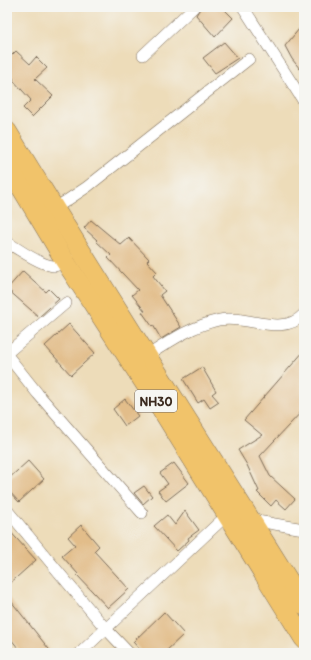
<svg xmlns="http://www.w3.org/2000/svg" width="311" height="660" font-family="Itim,sans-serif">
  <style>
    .building { fill: #e2bd8a }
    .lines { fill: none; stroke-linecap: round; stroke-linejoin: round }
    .minor-casing { stroke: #796854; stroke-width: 12 }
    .trunk-casing { stroke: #796854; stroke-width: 20 }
    .minor { stroke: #fff; stroke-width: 11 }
    .trunk { stroke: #f1c36a; stroke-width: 19 }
    .labels { text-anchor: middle; stroke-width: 3; stroke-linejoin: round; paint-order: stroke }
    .shield { fill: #f6f6f2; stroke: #73675e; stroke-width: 1 }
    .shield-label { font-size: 13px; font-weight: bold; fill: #3b2a1e }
  </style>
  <rect width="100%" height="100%" fill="#f6f6f2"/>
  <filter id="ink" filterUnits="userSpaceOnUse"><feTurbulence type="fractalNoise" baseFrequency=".025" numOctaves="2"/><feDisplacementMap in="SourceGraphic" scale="8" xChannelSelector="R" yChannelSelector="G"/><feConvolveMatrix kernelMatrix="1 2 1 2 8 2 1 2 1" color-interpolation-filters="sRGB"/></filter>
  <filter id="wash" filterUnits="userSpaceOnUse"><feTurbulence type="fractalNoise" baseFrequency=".012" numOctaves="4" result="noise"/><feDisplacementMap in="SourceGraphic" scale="16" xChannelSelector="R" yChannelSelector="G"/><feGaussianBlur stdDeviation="0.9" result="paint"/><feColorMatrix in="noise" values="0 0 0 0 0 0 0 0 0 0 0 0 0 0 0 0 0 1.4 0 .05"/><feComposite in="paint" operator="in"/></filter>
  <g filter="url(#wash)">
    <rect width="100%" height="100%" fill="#eddcb9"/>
    <g id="blocks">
      <g class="building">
        <path d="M 201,7 L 222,7 L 233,18 L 215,37 L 196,15 Z"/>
        <path d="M 304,23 L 304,74 L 292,59 L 285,46 Z"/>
        <path d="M 224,42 L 238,58 L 215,73 L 203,58 Z"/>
        <path d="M 16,51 L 30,64 L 36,57 L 47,68 L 35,79 L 53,96 L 32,117 L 23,108 L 31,100 L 13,80 L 14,79 L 7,72 L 7,60 Z"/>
        <path d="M 91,220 L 121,245 L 129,238 L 149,259 L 147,261 L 157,272 L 153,276 L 165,291 L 160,295 L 181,327 L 161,339 L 153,325 L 152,326 L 142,312 L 145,311 L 132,295 L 138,290 L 108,258 L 111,255 L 96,241 L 97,240 L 84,228 Z"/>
        <path d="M 23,271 L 46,292 L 49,289 L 59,299 L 39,317 L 7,289 Z"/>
        <path d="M 69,324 L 95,353 L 71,375 L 45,346 Z"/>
        <path d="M 304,351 L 304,409 L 260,456 L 270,476 L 295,499 L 286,509 L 276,500 L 271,506 L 257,492 L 259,491 L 247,465 L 238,450 L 262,435 L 244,420 Z"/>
        <path d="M 202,367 L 216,391 L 212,394 L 219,402 L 210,408 L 204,399 L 198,403 L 183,379 Z"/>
        <path d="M 125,399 L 138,416 L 125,426 L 113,409 Z"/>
        <path d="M 28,461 L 44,479 L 19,502 L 7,489 L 7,480 Z"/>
        <path d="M 174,463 L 189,483 L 166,501 L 158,491 L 168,484 L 160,473 Z"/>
        <path d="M 144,486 L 152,496 L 143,504 L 134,493 Z"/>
        <path d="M 185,511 L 199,530 L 188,538 L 189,540 L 177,551 L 154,526 L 167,515 L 175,525 Z"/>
        <path d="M 81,525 L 99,546 L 94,551 L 129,589 L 108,608 L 77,575 L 78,574 L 62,556 L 75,545 L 68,537 Z"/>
        <path d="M 7,528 L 36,560 L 7,586 Z"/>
        <path d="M 7,596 L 52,653 L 22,653 L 7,634 Z"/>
        <path d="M 164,612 L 184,634 L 164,653 L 143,653 L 133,642 Z"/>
      </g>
    </g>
  </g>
  <g filter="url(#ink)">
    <use href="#blocks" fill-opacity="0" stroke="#796854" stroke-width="1"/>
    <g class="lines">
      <defs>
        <g id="minor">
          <path d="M 243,7 L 304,102"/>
          <path d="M 143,55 L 194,7"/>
          <path d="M 54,209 L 87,187 L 249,59"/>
          <path d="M 7,242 C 16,248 44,267 55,266 C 59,265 65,261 68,258"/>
          <path d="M 7,353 L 66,303"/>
          <path d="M 7,355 L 38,394 L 142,513"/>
          <path d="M 147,356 C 170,341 192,326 219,320 C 247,314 282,338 304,314"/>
          <path d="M 7,510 L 105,628 L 129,653"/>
          <path d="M 251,520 L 304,529"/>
          <path d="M 80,653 L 227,515"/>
        </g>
        <g id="trunk">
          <path d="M 7,131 C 104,291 206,447 304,605"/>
          <path d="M 7,164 L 65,261 L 160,407 L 304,639"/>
        </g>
      </defs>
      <use href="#minor" class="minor-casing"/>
      <use href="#trunk" class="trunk-casing"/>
      <use href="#minor" class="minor"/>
      <use href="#trunk" class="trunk"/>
    </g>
  </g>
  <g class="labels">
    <rect class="shield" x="135" y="390" width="42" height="22" rx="3"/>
    <g class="shield-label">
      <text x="156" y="406">NH30</text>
    </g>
  </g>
  <rect width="311" height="660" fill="none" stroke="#f6f6f2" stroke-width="24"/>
</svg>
